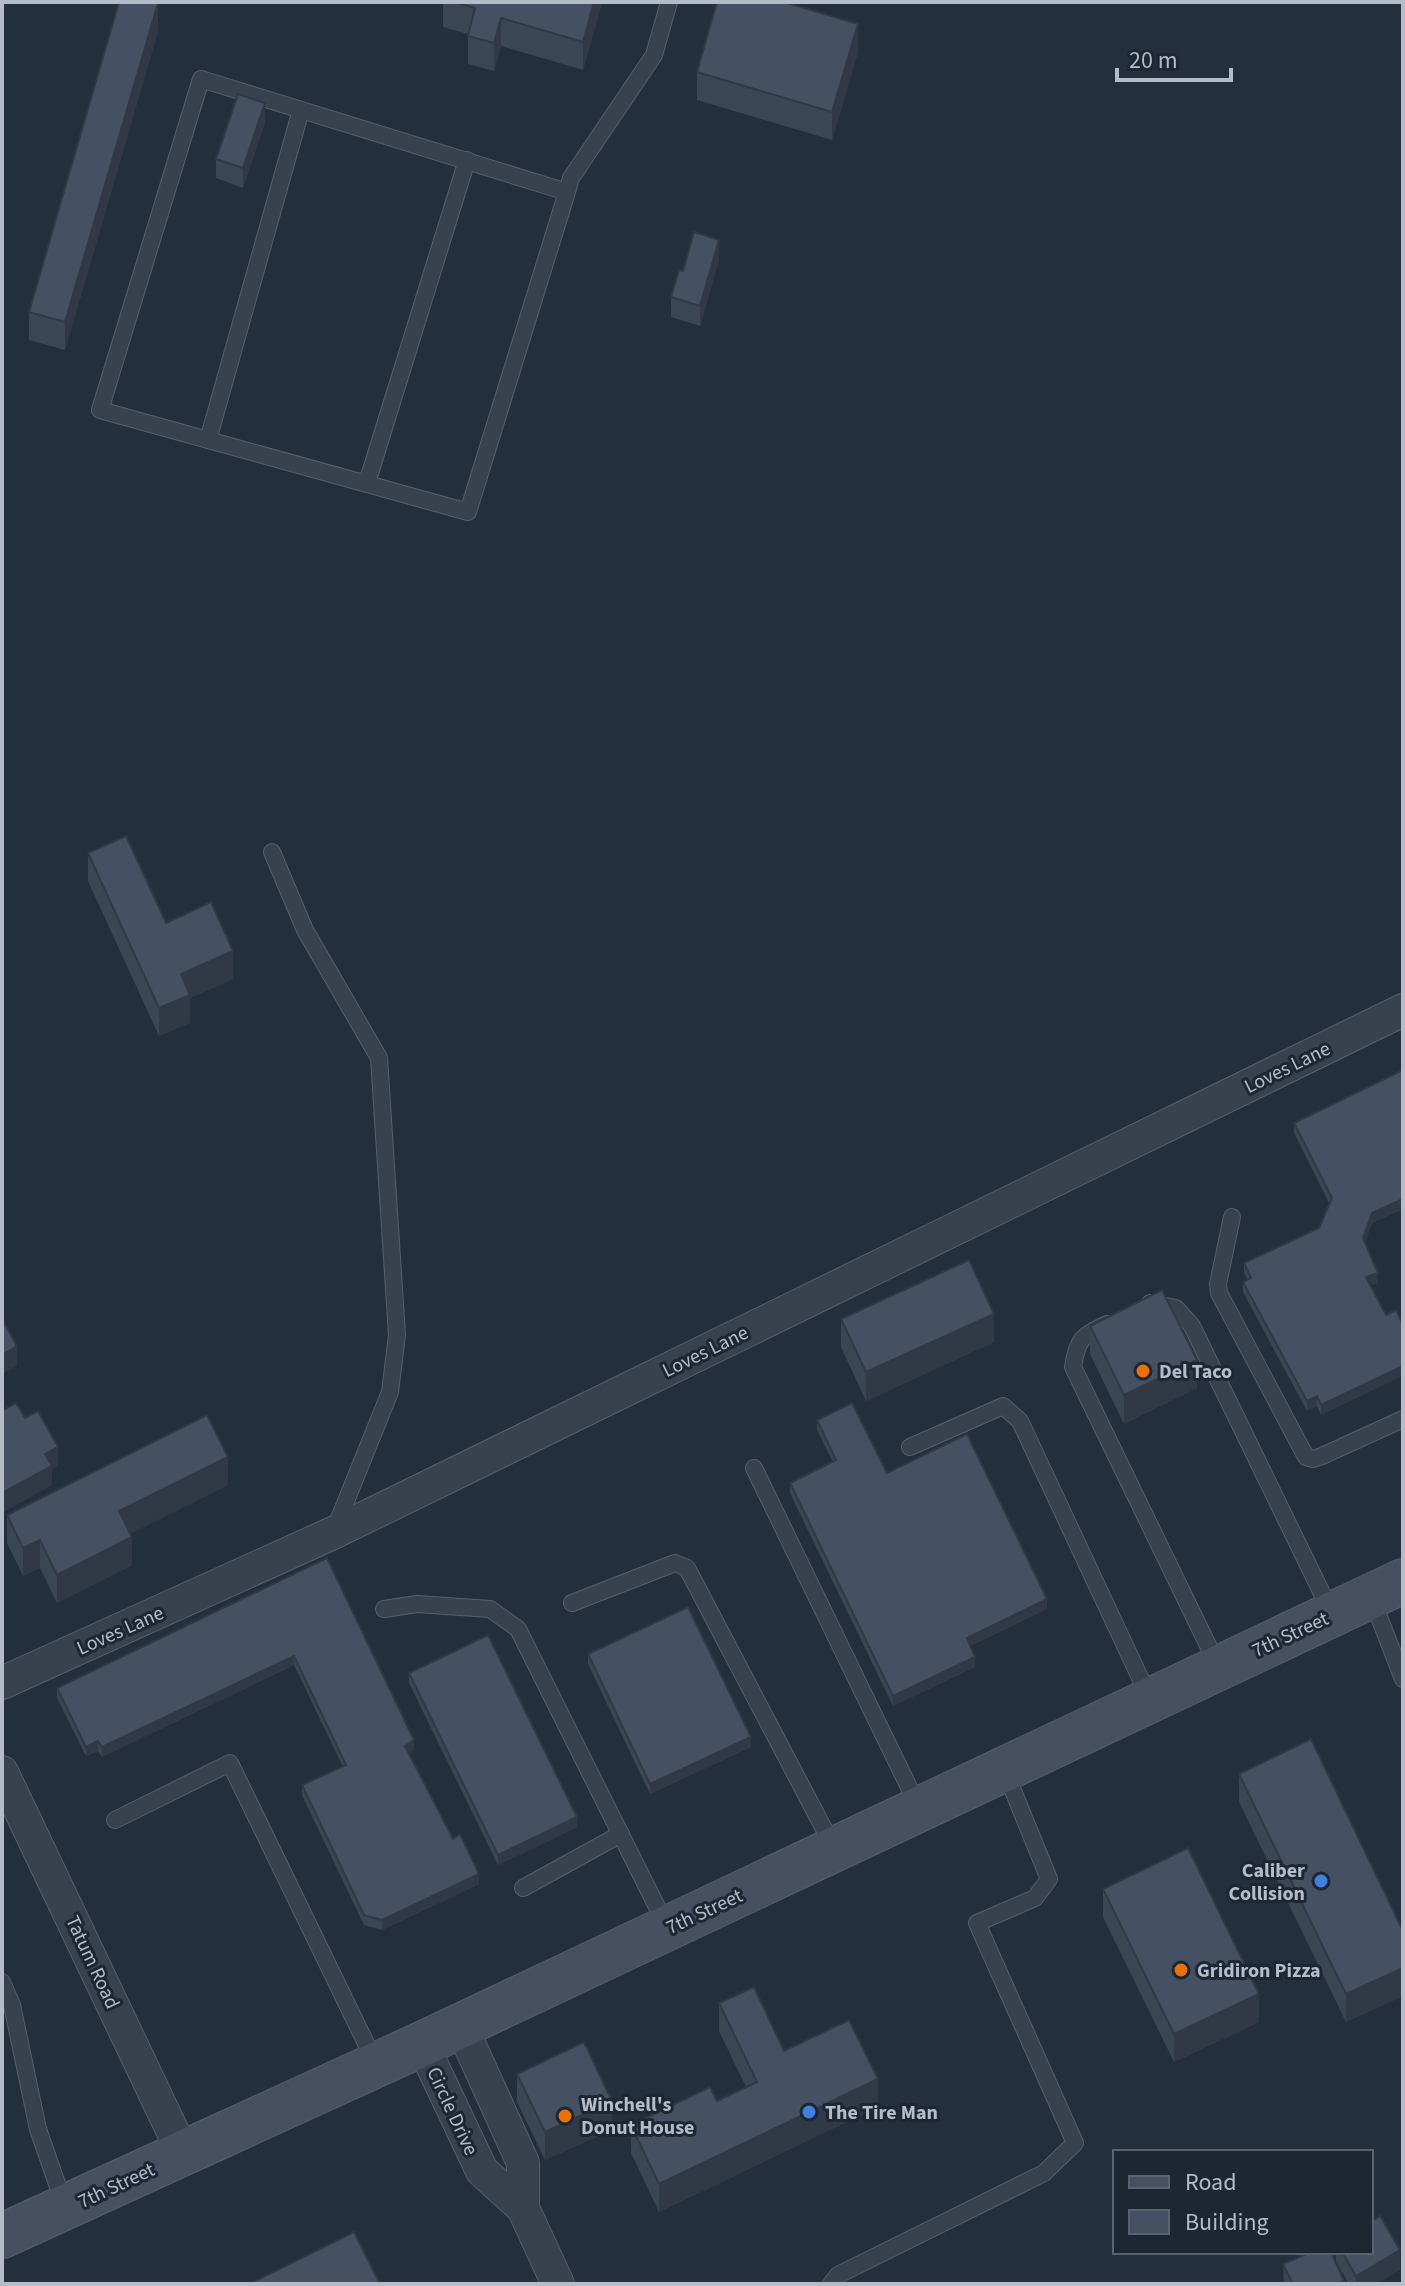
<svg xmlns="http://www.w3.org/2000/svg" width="1405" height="2286" font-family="'Source Sans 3',sans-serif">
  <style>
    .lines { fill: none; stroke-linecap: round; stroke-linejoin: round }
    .service-casing { stroke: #565f6c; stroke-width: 18 }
    .minor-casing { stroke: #565f6c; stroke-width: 34 }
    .secondary-casing { stroke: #565f6c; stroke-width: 46 }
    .service { stroke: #38414e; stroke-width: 16 }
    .minor { stroke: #38414e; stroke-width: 32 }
    .secondary { stroke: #465061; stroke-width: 44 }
    .wall { fill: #3b4654 }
    .shaded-wall { fill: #303945 }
    .building { fill: #455162; stroke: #303945; stroke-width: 2 }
    .food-dot { fill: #e8710a; stroke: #1d2633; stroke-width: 3 }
    .shop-dot { fill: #3f7fe0; stroke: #1d2633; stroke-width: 3 }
    .labels { text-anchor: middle; stroke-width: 6; stroke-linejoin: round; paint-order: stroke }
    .street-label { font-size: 20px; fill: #b4bcc9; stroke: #1d2633 }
    .poi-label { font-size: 20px; font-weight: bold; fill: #b4bcc9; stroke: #1d2633; text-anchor: start }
  </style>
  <rect width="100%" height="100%" fill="#242f3e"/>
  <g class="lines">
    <defs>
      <g id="service">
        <path d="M 567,192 L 201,79 L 100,410 L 468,512 L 567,192 L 571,178 L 654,55 L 669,2"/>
        <path d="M 208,440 L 301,110"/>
        <path d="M 367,483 L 467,160"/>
        <path d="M 272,852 L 305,930 L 379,1058 L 397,1335 L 390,1392 L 334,1531"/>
        <path d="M 1232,1217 L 1218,1284 L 1219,1293 L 1306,1457 L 1313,1459 L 1322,1456 L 1403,1419"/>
        <path d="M 1150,1303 L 1176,1308 L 1192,1326 L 1331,1612"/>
        <path d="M 1107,1324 C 1082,1335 1077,1340 1073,1367 L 1218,1666"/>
        <path d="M 910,1447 L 1003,1406 L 1020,1421 L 1150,1699"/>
        <path d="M 754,1468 L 919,1808"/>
        <path d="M 1372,1599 L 1403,1679"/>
        <path d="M 572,1603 L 675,1563 L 687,1568 L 834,1848"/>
        <path d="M 384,1609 L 417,1604 L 490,1609 L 518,1629 L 667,1927"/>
        <path d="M 115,1820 L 230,1763 L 376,2064"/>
        <path d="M 523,1888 L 621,1834"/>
        <path d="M 2,1982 L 12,2005 L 38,2129 L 65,2207"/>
        <path d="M 831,2284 L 838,2275 L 1044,2173 L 1075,2143 L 977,1923 L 1035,1898 L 1049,1879 L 1005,1771"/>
      </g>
      <g id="minor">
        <path d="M 2,1683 L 333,1533 L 1403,1010"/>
        <path d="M 2,1772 L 183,2153"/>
        <path d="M 461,2026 L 523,2163 L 523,2208"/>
        <path d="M 422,2044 L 482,2171 L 523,2208 L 558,2284"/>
      </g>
      <path id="secondary" d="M 2,2236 L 422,2044 L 1403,1581"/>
    </defs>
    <use href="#service" class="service-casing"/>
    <use href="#minor" class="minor-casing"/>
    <use href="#secondary" class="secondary-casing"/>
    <use href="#service" class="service"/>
    <use href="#minor" class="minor"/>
    <use href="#secondary" class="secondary"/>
  </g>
  <g class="wall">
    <path d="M 443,2 L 602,2 L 583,70 L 501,46 L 494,71 L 468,64 L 468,34 L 443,27 Z"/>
    <path d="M 158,31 L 65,350 L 29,340 L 29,312 Z"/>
    <path d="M 858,52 L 832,140 L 697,100 L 697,72 Z"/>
    <path d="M 265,122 L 243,188 L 216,178 L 216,159 Z"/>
    <path d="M 719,259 L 700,326 L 671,317 L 671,297 L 683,271 Z"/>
    <path d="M 88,853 L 166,923 L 233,979 L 190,998 L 190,1023 L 159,1036 L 88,881 Z"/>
    <path d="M 1403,1070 L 1403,1209 L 1372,1223 L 1365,1242 L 1378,1283 L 1371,1285 L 1321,1415 L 1317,1406 L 1307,1411 L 1243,1292 L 1243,1282 L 1248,1280 L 1244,1273 L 1244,1263 L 1319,1228 L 1329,1203 L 1294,1133 L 1294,1123 Z"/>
    <path d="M 841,1319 L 994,1342 L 866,1401 L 841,1347 Z"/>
    <path d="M 1090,1326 L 1197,1388 L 1124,1424 L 1090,1354 Z"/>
    <path d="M 817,1420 L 887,1473 L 1047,1609 L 970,1646 L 975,1667 L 893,1706 L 790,1493 L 790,1483 L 833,1462 L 817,1430 Z"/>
    <path d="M 228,1485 L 131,1533 L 132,1565 L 57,1603 L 40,1568 L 23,1576 L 7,1543 L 7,1515 Z"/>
    <path d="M 327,1558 L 414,1750 L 409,1753 L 453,1839 L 479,1884 L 382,1930 L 364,1925 L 302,1795 L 302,1785 L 343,1767 L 294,1665 L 102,1757 L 98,1751 L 86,1756 L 57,1698 L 57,1688 Z"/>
    <path d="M 588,1654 L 751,1747 L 650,1794 L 588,1664 Z"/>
    <path d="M 409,1673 L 577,1827 L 498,1865 L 409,1683 Z"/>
    <path d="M 1239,1774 L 1403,1931 L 1403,1996 L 1346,2022 L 1239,1802 Z"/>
    <path d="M 1103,1889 L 1259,2022 L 1174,2062 L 1103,1917 Z"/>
    <path d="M 719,2003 L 784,2051 L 878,2107 L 659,2212 L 631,2153 L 631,2125 L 717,2101 L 746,2087 L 719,2031 Z"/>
    <path d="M 517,2074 L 612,2130 L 545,2160 L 517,2102 Z"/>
    <path d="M 1336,2252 L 1371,2252 L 1400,2270 L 1375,2284 L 1349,2284 L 1336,2262 Z"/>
    <path d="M 1283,2264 L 1344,2284 L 1284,2284 Z"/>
  </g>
  <g class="shaded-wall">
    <path d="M 594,2 L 602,2 L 583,70 L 583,42 Z"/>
    <path d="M 158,3 L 158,31 L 65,350 L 65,322 Z"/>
    <path d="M 501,18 L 501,46 L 494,71 L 494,43 Z"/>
    <path d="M 858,24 L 858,52 L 832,140 L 832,112 Z"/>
    <path d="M 265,103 L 265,122 L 243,188 L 243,168 Z"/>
    <path d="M 719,240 L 719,259 L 700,326 L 700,306 Z"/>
    <path d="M 233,951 L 233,979 L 190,998 L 190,1023 L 159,1036 L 159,1008 L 181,974 Z"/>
    <path d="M 1403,1199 L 1403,1209 L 1372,1223 L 1363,1247 L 1363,1238 L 1372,1213 Z"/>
    <path d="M 1378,1273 L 1378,1283 L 1366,1287 L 1366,1277 Z"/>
    <path d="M 994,1314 L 994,1342 L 866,1401 L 866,1372 Z"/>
    <path d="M 17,1346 L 17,1366 L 2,1374 L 2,1355 Z"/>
    <path d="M 1197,1360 L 1197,1388 L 1124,1424 L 1124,1395 Z"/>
    <path d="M 1403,1366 L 1403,1376 L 1321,1415 L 1321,1405 Z"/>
    <path d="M 1317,1396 L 1317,1406 L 1307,1411 L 1307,1401 Z"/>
    <path d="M 58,1447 L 58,1466 L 52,1470 L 52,1485 L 2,1513 L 2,1493 L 45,1454 Z"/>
    <path d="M 228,1457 L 228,1485 L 119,1539 L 119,1511 Z"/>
    <path d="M 132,1537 L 132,1565 L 57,1603 L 57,1575 Z"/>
    <path d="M 40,1540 L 40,1568 L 23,1576 L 23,1548 Z"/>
    <path d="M 1047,1599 L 1047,1609 L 967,1648 L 967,1638 Z"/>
    <path d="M 294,1656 L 294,1665 L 102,1757 L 102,1747 Z"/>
    <path d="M 975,1657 L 975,1667 L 893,1706 L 893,1696 Z"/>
    <path d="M 751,1737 L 751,1747 L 650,1794 L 650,1784 Z"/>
    <path d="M 414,1740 L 414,1750 L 405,1755 L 405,1746 Z"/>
    <path d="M 98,1741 L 98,1751 L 86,1756 L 86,1747 Z"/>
    <path d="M 577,1817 L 577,1827 L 498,1865 L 498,1855 Z"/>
    <path d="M 479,1874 L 479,1884 L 382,1930 L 382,1920 Z"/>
    <path d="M 1403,1968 L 1403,1996 L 1346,2022 L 1346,1994 Z"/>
    <path d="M 1259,1994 L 1259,2022 L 1174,2062 L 1174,2034 Z"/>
    <path d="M 878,2079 L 878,2107 L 659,2212 L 659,2184 Z"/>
    <path d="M 612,2101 L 612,2130 L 545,2160 L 545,2132 Z"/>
    <path d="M 1400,2250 L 1400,2270 L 1375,2284 L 1356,2284 L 1356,2276 Z"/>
  </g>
  <g class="building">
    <path d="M 119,2 L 154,2 L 158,3 L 65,322 L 29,312 Z"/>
    <path d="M 454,2 L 594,2 L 583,42 L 501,18 L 494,43 L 468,36 L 475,8 Z"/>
    <path d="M 717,2 L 784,2 L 858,24 L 832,112 L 697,72 Z"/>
    <path d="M 238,94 L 265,103 L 243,168 L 216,159 Z"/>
    <path d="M 694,232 L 719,240 L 700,306 L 671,297 L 679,270 L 683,271 Z"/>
    <path d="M 126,836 L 166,923 L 211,902 L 233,951 L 181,974 L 190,995 L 159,1008 L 88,853 Z"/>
    <path d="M 1403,1070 L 1403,1199 L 1372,1213 L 1363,1238 L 1378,1273 L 1366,1277 L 1386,1315 L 1396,1310 L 1403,1325 L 1403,1366 L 1321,1405 L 1317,1396 L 1307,1401 L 1243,1282 L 1251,1278 L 1244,1263 L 1319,1228 L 1332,1198 L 1294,1123 Z"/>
    <path d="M 969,1260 L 994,1314 L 866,1372 L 841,1319 Z"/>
    <path d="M 1162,1290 L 1197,1360 L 1124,1395 L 1090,1326 Z"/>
    <path d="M 2,1319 L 17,1346 L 2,1355 Z"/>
    <path d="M 16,1403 L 25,1418 L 38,1411 L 58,1447 L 45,1454 L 52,1466 L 2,1493 L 2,1411 Z"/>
    <path d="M 852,1403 L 887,1473 L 967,1434 L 1047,1599 L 967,1638 L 975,1657 L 893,1696 L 790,1483 L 836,1460 L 817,1420 Z"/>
    <path d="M 207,1415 L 228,1457 L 119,1511 L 132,1537 L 57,1575 L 40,1540 L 23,1548 L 7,1515 Z"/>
    <path d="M 327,1558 L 414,1740 L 405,1746 L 453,1839 L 460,1834 L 479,1874 L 382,1920 L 364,1915 L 302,1785 L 346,1765 L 294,1656 L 102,1747 L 98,1741 L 86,1747 L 57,1688 Z"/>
    <path d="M 688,1607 L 751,1737 L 650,1784 L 588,1654 Z"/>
    <path d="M 488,1635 L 577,1817 L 498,1855 L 409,1673 Z"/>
    <path d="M 1311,1739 L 1403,1931 L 1403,1968 L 1346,1994 L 1239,1774 Z"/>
    <path d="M 1188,1848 L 1259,1994 L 1174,2034 L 1103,1889 Z"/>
    <path d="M 754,1987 L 784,2051 L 849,2020 L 878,2079 L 659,2184 L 631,2125 L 710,2087 L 717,2101 L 757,2082 L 719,2003 Z"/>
    <path d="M 584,2042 L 612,2101 L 545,2132 L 517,2074 Z"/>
    <path d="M 1380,2216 L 1400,2250 L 1356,2276 L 1342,2252 L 1371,2252 L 1371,2222 Z"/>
    <path d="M 354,2232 L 380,2284 L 252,2284 L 251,2283 Z"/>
    <path d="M 1311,2252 L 1331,2252 L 1344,2281 L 1337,2284 L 1293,2284 L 1283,2264 Z"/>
  </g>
  <g class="food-dot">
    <circle cx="1143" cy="1371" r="8"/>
    <circle cx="1181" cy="1970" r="8"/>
    <circle cx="565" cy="2116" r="8"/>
  </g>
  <g class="shop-dot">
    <circle cx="1321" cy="1881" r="8"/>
    <circle cx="809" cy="2112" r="8"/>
  </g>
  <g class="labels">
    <g class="street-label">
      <text transform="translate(1287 1067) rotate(-26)" y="7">Loves Lane</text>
      <text transform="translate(705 1351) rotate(-26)" y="7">Loves Lane</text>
      <text transform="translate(120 1630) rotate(-24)" y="7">Loves Lane</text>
      <text transform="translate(1290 1634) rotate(-25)" y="7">7th Street</text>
      <text transform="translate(704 1911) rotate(-25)" y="7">7th Street</text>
      <text transform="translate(93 1962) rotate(65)" y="7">Tatum Road</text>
      <text transform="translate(453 2111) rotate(65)" y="7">Circle Drive</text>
      <text transform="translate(116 2185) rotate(-25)" y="7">7th Street</text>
    </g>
    <g class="poi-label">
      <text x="1159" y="1378">Del Taco</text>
      <text x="1305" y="1877" text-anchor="end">Caliber<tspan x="1305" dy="23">Collision</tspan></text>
      <text x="1197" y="1977">Gridiron Pizza</text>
      <text x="581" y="2111">Winchell's<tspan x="581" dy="23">Donut House</tspan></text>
      <text x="825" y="2119">The Tire Man</text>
    </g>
  </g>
  <rect width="1405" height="2286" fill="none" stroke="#b4bcc9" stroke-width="8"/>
  <rect x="1113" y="2150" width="260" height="104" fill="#1d2633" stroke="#59626f" stroke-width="2"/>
  <rect x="1129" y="2176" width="40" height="12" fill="#465061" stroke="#59626f" stroke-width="2"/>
  <text x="1185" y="2190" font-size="24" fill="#b4bcc9">Road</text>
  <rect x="1129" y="2210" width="40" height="24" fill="#455162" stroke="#59626f" stroke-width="2"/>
  <text x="1185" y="2230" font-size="24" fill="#b4bcc9">Building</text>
  <path d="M1117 68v12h114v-12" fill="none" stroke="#b4bcc9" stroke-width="4"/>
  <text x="1129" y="68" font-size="24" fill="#b4bcc9" stroke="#1d2633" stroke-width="6" paint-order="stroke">20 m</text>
</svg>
